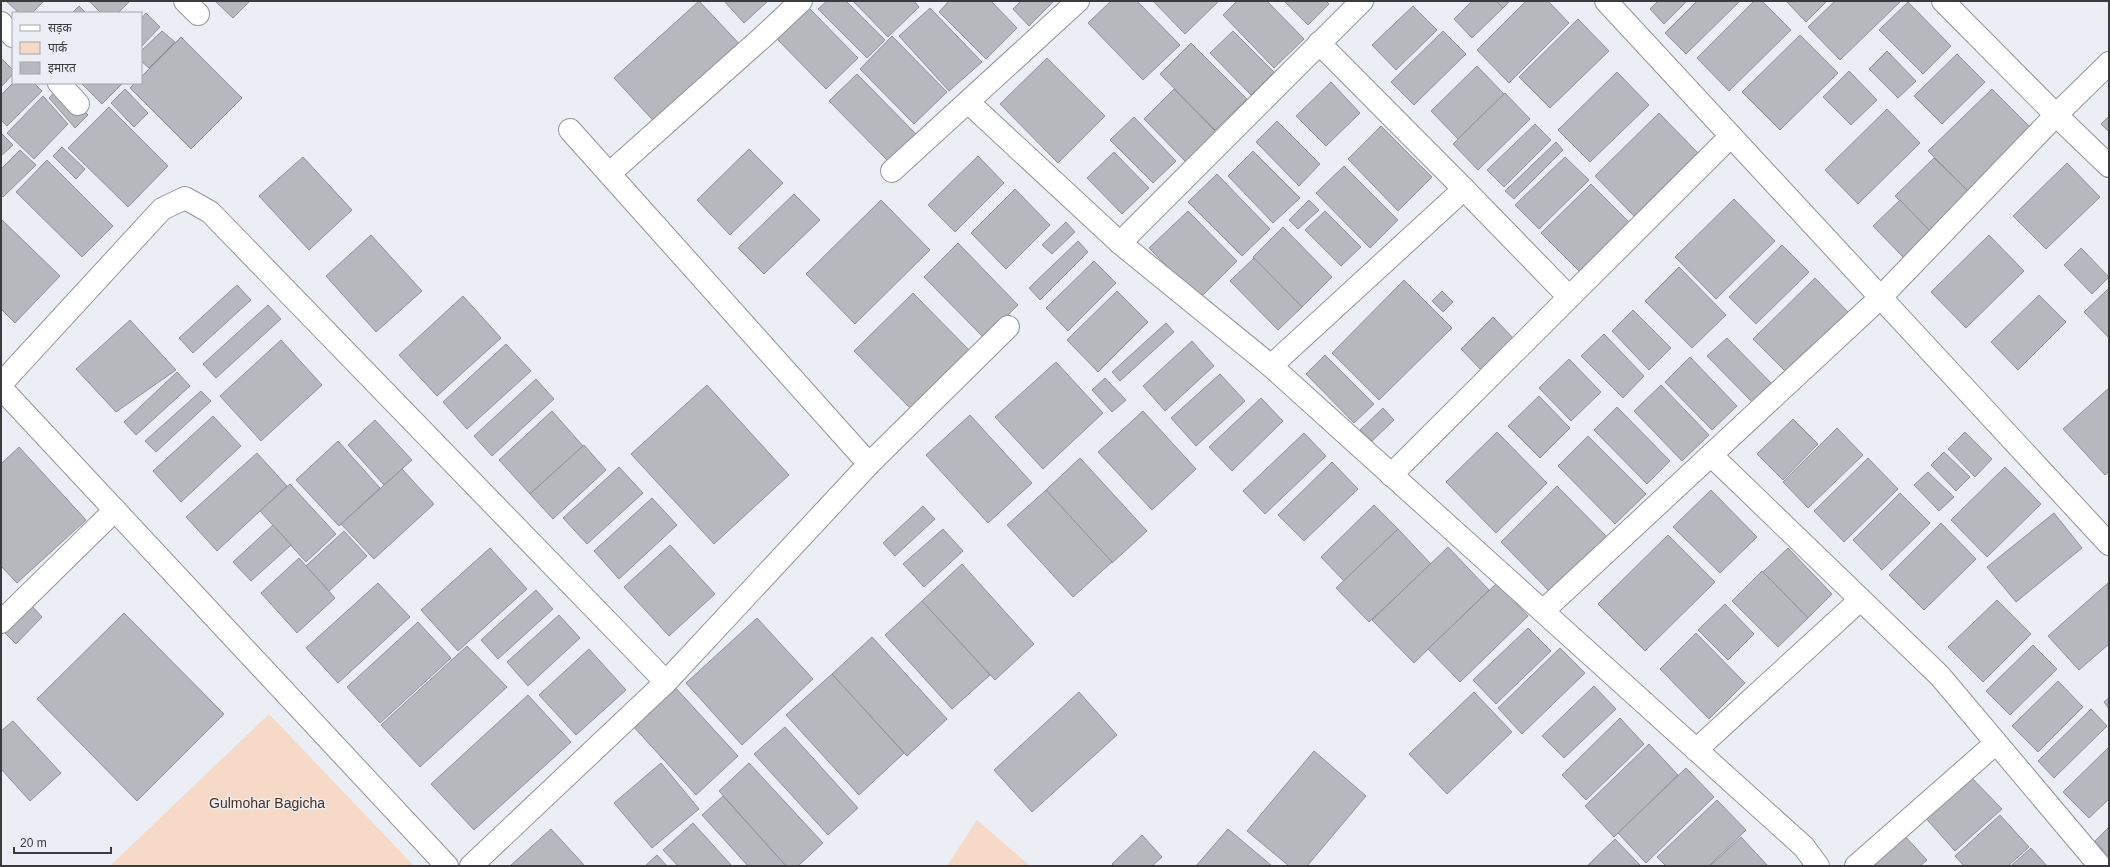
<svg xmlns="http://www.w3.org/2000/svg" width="2110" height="867" font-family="Arial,'Noto Sans Devanagari',sans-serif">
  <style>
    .green { fill: #f6d9c6 }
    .building { fill: #b6b8be; stroke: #909298 }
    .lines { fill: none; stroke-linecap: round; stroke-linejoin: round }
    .minor-casing { stroke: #929499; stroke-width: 24 }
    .minor { stroke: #fff; stroke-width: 22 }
    .labels { text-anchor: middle; stroke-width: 3; stroke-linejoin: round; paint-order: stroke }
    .park-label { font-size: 14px; fill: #512e15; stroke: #ebeef4 }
  </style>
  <rect width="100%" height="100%" fill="#ebeef4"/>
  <g class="green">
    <path d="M 269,714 L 414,866 L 111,865 Z"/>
    <path d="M 977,820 L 1030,866 L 947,866 Z"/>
  </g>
  <g class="building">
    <path d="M 6,1 L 44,1 L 32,13 L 19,13 Z"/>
    <path d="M 89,1 L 130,1 L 118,13 L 101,13 Z"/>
    <path d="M 215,1 L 250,1 L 233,18 Z"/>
    <path d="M 699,1 L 745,50 L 660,128 L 614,78 Z"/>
    <path d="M 724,1 L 768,1 L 744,23 Z"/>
    <path d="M 827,1 L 846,1 L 885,40 L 867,58 L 818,9 Z"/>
    <path d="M 853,1 L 914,1 L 919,7 L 888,37 Z"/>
    <path d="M 949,1 L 991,1 L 1017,28 L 986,59 L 939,12 Z"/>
    <path d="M 1021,1 L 1054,1 L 1029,26 L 1013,9 Z"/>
    <path d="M 1111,1 L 1137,1 L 1180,45 L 1143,80 L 1088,23 Z"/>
    <path d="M 1153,1 L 1219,1 L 1185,34 Z"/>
    <path d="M 1237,1 L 1267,1 L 1304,39 L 1274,68 L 1223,15 Z"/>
    <path d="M 1284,1 L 1326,1 L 1329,4 L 1308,25 Z"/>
    <path d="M 1472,1 L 1496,1 L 1503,8 L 1472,38 L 1454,19 Z"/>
    <path d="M 1496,1 L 1510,1 L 1503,8 Z"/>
    <path d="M 1526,1 L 1548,1 L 1569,23 L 1509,83 L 1477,50 Z"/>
    <path d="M 1658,1 L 1687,1 L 1664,24 L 1650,9 Z"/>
    <path d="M 1697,1 L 1740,1 L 1686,54 L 1665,33 Z"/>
    <path d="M 1754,1 L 1762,1 L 1791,30 L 1729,91 L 1697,58 Z"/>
    <path d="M 1786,1 L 1827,1 L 1806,22 Z"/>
    <path d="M 1835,1 L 1901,1 L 1840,60 L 1808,27 Z"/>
    <path d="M 1908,2 L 1951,46 L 1923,74 L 1879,30 Z"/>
    <path d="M 79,6 L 86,13 L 72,13 Z"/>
    <path d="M 1413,6 L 1437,30 L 1396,70 L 1372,45 Z"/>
    <path d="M 808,7 L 858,58 L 826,89 L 776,38 Z"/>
    <path d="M 930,8 L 982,62 L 949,91 L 899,36 Z"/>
    <path d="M 146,13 L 160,27 L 141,47 L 141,19 Z"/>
    <path d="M 1578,19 L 1609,51 L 1550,108 L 1519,77 Z"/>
    <path d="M 162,31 L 175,42 L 149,68 L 141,61 L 141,51 Z"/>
    <path d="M 1233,31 L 1274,72 L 1251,95 L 1210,53 Z"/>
    <path d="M 1443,31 L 1466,54 L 1414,105 L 1391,82 Z"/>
    <path d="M 1800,35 L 1838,73 L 1780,130 L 1742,92 Z"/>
    <path d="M 892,36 L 947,92 L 914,124 L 860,69 Z"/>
    <path d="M 181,37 L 242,98 L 191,149 L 130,88 L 135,83 L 141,83 L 141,77 Z"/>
    <path d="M 1191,43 L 1247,99 L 1215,130 L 1160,74 Z"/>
    <path d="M 1887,51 L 1916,81 L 1898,98 L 1869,69 Z"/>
    <path d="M 1957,54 L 1985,82 L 1942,124 L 1914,96 Z"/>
    <path d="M 1,58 L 13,70 L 13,74 L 1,87 Z"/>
    <path d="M 1047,58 L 1105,116 L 1058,163 L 1000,104 Z"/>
    <path d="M 1477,66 L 1504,94 L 1458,139 L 1431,111 Z"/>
    <path d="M 1849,71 L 1877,100 L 1851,125 L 1823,97 Z"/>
    <path d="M 1617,72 L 1649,105 L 1590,162 L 1558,130 Z"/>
    <path d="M 857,74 L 919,137 L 891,164 L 829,101 Z"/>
    <path d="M 1331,82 L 1360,113 L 1326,146 L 1296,116 Z"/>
    <path d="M 13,83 L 34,83 L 42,91 L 7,126 L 1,120 L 1,95 Z"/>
    <path d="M 81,83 L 123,83 L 102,104 Z"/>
    <path d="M 59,87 L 88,115 L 75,128 L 49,98 Z"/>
    <path d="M 125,89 L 148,113 L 134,127 L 111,103 Z"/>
    <path d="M 1174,89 L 1216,132 L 1186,162 L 1144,119 Z"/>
    <path d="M 1992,89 L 2033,130 L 1969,192 L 1928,151 Z"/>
    <path d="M 1505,93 L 1530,119 L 1478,170 L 1453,144 Z"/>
    <path d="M 43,96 L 68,124 L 34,159 L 7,133 Z"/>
    <path d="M 109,107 L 168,166 L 128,207 L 68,148 Z"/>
    <path d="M 1887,109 L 1920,143 L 1858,204 L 1825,170 Z"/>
    <path d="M 1659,113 L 1698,153 L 1634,216 L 1595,176 Z"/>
    <path d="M 2109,116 L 2109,132 L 2101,124 Z"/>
    <path d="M 1134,117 L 1176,161 L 1153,183 L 1110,140 Z"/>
    <path d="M 1277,121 L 1320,164 L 1299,186 L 1256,142 Z"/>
    <path d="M 1535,124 L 1551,140 L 1504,187 L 1487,170 Z"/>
    <path d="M 1381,126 L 1432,177 L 1398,211 L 1348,159 Z"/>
    <path d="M 1,133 L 13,145 L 1,156 Z"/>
    <path d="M 1556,142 L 1563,150 L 1514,199 L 1505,191 Z"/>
    <path d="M 62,147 L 85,169 L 76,179 L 53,156 Z"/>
    <path d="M 749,149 L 783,183 L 730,235 L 697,200 Z"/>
    <path d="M 20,150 L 36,165 L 3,197 L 1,195 L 1,169 Z"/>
    <path d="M 1253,151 L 1300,198 L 1273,223 L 1228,176 Z"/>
    <path d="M 1114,152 L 1149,188 L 1122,214 L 1087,178 Z"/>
    <path d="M 978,156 L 1004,183 L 955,232 L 928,205 Z"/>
    <path d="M 303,157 L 352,210 L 309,250 L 259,196 Z"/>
    <path d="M 1565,157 L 1589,180 L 1539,229 L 1515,205 Z"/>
    <path d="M 1934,158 L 1970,193 L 1931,232 L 1895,196 Z"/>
    <path d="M 47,160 L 113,226 L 82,257 L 16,192 Z"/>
    <path d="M 2067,163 L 2100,197 L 2046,249 L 2013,216 Z"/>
    <path d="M 1344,166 L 1398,220 L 1370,248 L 1316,193 Z"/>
    <path d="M 1217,174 L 1270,229 L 1242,256 L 1188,202 Z"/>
    <path d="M 1591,184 L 1629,222 L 1579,271 L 1541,233 Z"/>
    <path d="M 1015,189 L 1050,225 L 1006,269 L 971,233 Z"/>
    <path d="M 794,194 L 820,220 L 764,274 L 738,248 Z"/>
    <path d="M 1734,199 L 1775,241 L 1716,299 L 1675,257 Z"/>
    <path d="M 881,200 L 930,250 L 855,324 L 806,274 Z"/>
    <path d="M 1309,200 L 1319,210 L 1298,229 L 1289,220 Z"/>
    <path d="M 1900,200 L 1931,232 L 1904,258 L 1873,226 Z"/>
    <path d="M 1188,211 L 1237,261 L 1199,299 L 1149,248 Z"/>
    <path d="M 1325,211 L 1361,247 L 1341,266 L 1305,230 Z"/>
    <path d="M 1,219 L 60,276 L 15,323 L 1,309 Z"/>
    <path d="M 1066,222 L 1075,232 L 1052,254 L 1042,245 Z"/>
    <path d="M 1283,227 L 1332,277 L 1302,307 L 1253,257 Z"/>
    <path d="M 371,235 L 422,291 L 376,332 L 326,276 Z"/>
    <path d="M 1989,235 L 2024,271 L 1966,328 L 1931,292 Z"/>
    <path d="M 1078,241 L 1088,252 L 1040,300 L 1029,288 Z"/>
    <path d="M 958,243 L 1018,305 L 984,338 L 924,277 Z"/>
    <path d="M 1782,245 L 1809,272 L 1756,324 L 1729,297 Z"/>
    <path d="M 2081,248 L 2109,277 L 2092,294 L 2064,265 Z"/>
    <path d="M 1254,258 L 1302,307 L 1278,330 L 1230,281 Z"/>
    <path d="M 1094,261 L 1116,283 L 1068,331 L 1046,308 Z"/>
    <path d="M 1679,267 L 1726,315 L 1692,348 L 1645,301 Z"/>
    <path d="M 1815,278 L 1849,313 L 1787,373 L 1753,339 Z"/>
    <path d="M 1404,280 L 1452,328 L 1379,400 L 1332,353 Z"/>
    <path d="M 237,285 L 251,300 L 193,353 L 179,338 Z"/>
    <path d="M 2109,288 L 2109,338 L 2084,312 Z"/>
    <path d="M 1117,291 L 1148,322 L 1098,372 L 1067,340 Z"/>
    <path d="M 1442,291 L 1453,302 L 1443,312 L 1432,301 Z"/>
    <path d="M 913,293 L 973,354 L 914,412 L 854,351 Z"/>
    <path d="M 2039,295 L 2066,322 L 2018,370 L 1991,342 Z"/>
    <path d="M 463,296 L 501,338 L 437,396 L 399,355 Z"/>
    <path d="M 268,305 L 281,319 L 216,378 L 203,364 Z"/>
    <path d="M 1633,310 L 1671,348 L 1649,370 L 1612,331 Z"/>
    <path d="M 1493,317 L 1515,340 L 1482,371 L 1461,349 Z"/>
    <path d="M 130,320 L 176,370 L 116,412 L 76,369 Z"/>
    <path d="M 1166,323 L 1174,332 L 1120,381 L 1112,372 Z"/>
    <path d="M 1604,334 L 1644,376 L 1623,398 L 1581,356 Z"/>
    <path d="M 1727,338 L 1771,383 L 1752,402 L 1707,356 Z"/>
    <path d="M 281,340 L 322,385 L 261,441 L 220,396 Z"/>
    <path d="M 1192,341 L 1214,366 L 1165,411 L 1143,386 Z"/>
    <path d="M 506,344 L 531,371 L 467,429 L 443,402 Z"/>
    <path d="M 1325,355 L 1374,404 L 1354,423 L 1306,374 Z"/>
    <path d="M 1690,357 L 1737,406 L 1712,430 L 1665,382 Z"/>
    <path d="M 1569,359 L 1601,392 L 1571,421 L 1539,388 Z"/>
    <path d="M 1056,362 L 1103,413 L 1043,469 L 995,417 Z"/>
    <path d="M 177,372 L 190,386 L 136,435 L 124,422 Z"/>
    <path d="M 1220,374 L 1245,401 L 1196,446 L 1171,418 Z"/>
    <path d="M 1105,378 L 1126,400 L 1112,412 L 1092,390 Z"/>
    <path d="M 536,379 L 554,399 L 492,456 L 474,436 Z"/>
    <path d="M 707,385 L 789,475 L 714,544 L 631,454 Z"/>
    <path d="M 1661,385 L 1709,435 L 1682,461 L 1634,411 Z"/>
    <path d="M 2109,388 L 2109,472 L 2105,475 L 2063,429 Z"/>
    <path d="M 201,391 L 211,401 L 156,452 L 145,441 Z"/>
    <path d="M 1539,396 L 1570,428 L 1540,458 L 1508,426 Z"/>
    <path d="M 1261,398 L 1283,421 L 1232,471 L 1209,447 Z"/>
    <path d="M 1617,407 L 1670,461 L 1647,484 L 1594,430 Z"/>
    <path d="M 1383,408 L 1394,420 L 1372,441 L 1360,430 Z"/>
    <path d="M 552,411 L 583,446 L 530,494 L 499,460 Z"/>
    <path d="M 1143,411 L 1196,469 L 1152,510 L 1098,452 Z"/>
    <path d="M 970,415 L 1032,483 L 988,523 L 926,455 Z"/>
    <path d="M 213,416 L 241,446 L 181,502 L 153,471 Z"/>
    <path d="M 1793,419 L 1818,444 L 1783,480 L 1757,454 Z"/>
    <path d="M 375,420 L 412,460 L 384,485 L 348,445 Z"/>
    <path d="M 1837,428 L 1863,455 L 1808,508 L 1783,482 Z"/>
    <path d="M 1497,432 L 1547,483 L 1496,533 L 1446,482 Z"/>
    <path d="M 1965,432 L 1992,459 L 1975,477 L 1948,449 Z"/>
    <path d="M 1304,433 L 1326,456 L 1265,514 L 1243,491 Z"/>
    <path d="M 1588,436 L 1646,494 L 1615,524 L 1558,466 Z"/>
    <path d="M 338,441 L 380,488 L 339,526 L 296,480 Z"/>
    <path d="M 584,445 L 606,470 L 553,519 L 530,494 Z"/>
    <path d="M 19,447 L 86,520 L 17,583 L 1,566 L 1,464 Z"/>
    <path d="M 1944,452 L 1970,477 L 1956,491 L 1931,465 Z"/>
    <path d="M 257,453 L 287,486 L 217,551 L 186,517 Z"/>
    <path d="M 1080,458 L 1147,531 L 1112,563 L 1046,490 Z"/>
    <path d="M 1868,458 L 1898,489 L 1844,542 L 1814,511 Z"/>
    <path d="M 1332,462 L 1358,489 L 1304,541 L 1278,515 Z"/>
    <path d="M 619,467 L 643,493 L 587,544 L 563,518 Z"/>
    <path d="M 2005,467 L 2041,504 L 1987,557 L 1951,520 Z"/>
    <path d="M 402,469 L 434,504 L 374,559 L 341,524 Z"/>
    <path d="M 1928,472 L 1954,497 L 1939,511 L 1914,485 Z"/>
    <path d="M 290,484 L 336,534 L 306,562 L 260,511 Z"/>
    <path d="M 1557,486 L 1609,539 L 1553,595 L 1501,542 Z"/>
    <path d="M 1046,490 L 1112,562 L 1073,597 L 1007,525 Z"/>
    <path d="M 1711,490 L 1757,537 L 1720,573 L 1673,527 Z"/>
    <path d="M 1900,493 L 1930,523 L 1882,570 L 1853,540 Z"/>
    <path d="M 652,498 L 677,525 L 619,579 L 594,551 Z"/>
    <path d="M 1374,505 L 1398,529 L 1344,581 L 1321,557 Z"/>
    <path d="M 923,506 L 935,519 L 895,556 L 883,543 Z"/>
    <path d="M 2054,513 L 2082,548 L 2016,602 L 1987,567 Z"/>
    <path d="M 1941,523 L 1976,559 L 1924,610 L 1889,575 Z"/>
    <path d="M 273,525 L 291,545 L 251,581 L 233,562 Z"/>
    <path d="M 943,529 L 963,551 L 924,587 L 903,564 Z"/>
    <path d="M 1398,529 L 1431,564 L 1369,622 L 1336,588 Z"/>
    <path d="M 344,531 L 367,556 L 329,591 L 306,566 Z"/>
    <path d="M 1668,535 L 1715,582 L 1645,651 L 1598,604 Z"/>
    <path d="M 670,545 L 715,594 L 669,636 L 624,587 Z"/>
    <path d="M 1448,547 L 1489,590 L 1414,663 L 1372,620 Z"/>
    <path d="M 490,548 L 527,589 L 458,651 L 421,610 Z"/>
    <path d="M 1788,548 L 1832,594 L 1808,618 L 1763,572 Z"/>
    <path d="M 299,558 L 335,598 L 297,633 L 261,593 Z"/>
    <path d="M 962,564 L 1034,644 L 995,680 L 922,601 Z"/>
    <path d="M 1762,571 L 1808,618 L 1778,647 L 1732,601 Z"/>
    <path d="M 378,583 L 410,617 L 338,683 L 306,648 Z"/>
    <path d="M 1497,583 L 1528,616 L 1460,682 L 1428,649 Z"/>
    <path d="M 2108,583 L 2109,644 L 2079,670 L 2048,636 Z"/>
    <path d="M 536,590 L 553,609 L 498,659 L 481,640 Z"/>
    <path d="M 1997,600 L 2031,634 L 1983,682 L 1948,647 Z"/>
    <path d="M 922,601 L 990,675 L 952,709 L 885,635 Z"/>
    <path d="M 1725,604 L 1754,634 L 1728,660 L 1698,630 Z"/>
    <path d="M 31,605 L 42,617 L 16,644 L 4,632 Z"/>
    <path d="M 124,613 L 224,714 L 137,801 L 37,699 Z"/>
    <path d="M 559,615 L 580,638 L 528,686 L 507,662 Z"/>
    <path d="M 757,618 L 813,679 L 742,745 L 686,683 Z"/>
    <path d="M 418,622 L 451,658 L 380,723 L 347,687 Z"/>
    <path d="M 1528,628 L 1551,651 L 1496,704 L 1473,680 Z"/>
    <path d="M 1696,633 L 1745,683 L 1709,719 L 1660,669 Z"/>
    <path d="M 872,637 L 947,719 L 907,756 L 832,674 Z"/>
    <path d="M 2033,645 L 2057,669 L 2010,715 L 1986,691 Z"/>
    <path d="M 467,646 L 507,687 L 420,767 L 381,725 Z"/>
    <path d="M 1560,648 L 1585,673 L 1522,734 L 1498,708 Z"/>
    <path d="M 589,649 L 626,690 L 576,735 L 539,695 Z"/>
    <path d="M 832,674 L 904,753 L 859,795 L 786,715 Z"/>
    <path d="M 2058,681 L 2083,707 L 2038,752 L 2012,726 Z"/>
    <path d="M 673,685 L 738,756 L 696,795 L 631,724 Z"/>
    <path d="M 1594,686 L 1616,709 L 1564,758 L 1542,736 Z"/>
    <path d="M 1079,692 L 1117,735 L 1032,812 L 994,770 Z"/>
    <path d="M 1474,692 L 1512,732 L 1447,794 L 1409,754 Z"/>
    <path d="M 528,695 L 571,742 L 474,830 L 431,784 Z"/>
    <path d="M 2109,698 L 2109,709 L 2104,702 Z"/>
    <path d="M 2091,709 L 2107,726 L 2054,778 L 2038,761 Z"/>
    <path d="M 1620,718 L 1644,744 L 1586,800 L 1562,775 Z"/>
    <path d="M 13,721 L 61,773 L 30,801 L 1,769 L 1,731 Z"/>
    <path d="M 785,727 L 858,808 L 828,835 L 754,754 Z"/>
    <path d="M 1649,744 L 1678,775 L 1614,837 L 1585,806 Z"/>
    <path d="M 2109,747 L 2109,799 L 2089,818 L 2063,792 Z"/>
    <path d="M 1314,751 L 1366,796 L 1307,866 L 1289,866 L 1247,831 Z"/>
    <path d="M 661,763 L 699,809 L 652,848 L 614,803 Z"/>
    <path d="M 749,763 L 823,843 L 798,866 L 786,866 L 719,791 Z"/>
    <path d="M 1686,768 L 1714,797 L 1646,863 L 1618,833 Z"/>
    <path d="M 1968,774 L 2002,809 L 1955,851 L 1922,814 Z"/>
    <path d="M 723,796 L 786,866 L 748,866 L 702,815 Z"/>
    <path d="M 1717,800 L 1746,830 L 1709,866 L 1666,866 L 1657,857 Z"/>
    <path d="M 2000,815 L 2029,847 L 2008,866 L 1964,866 L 1955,856 Z"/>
    <path d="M 693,823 L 732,866 L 678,866 L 663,850 Z"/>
    <path d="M 2109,827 L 2109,857 L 2095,841 Z"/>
    <path d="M 551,829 L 585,866 L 510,866 Z"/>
    <path d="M 1228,829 L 1272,866 L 1196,866 Z"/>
    <path d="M 1903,834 L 1927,860 L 1920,866 L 1866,866 Z"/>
    <path d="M 1142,835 L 1162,857 L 1152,866 L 1114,866 L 1112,864 Z"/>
    <path d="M 1741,837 L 1768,866 L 1710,866 Z"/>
    <path d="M 1615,839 L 1641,866 L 1587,866 Z"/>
    <path d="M 2031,848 L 2047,866 L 2011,866 Z"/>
    <path d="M 657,855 L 667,866 L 645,866 Z"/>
  </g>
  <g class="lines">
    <defs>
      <g id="minor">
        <path d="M 185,1 L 198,14"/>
        <path d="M 1606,1 L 2109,544"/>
        <path d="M 1943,1 L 2056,115 L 2109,166"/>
        <path d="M 1,23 L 13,36"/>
        <path d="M 1319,43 L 1464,189 L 1569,297"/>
        <path d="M 59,83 L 78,104"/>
        <path d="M 968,102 L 1120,243 L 1271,366 L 1804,847 L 1818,866"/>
        <path d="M 570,130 L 869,464"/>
        <path d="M 892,171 L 1078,1"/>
        <path d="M 610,173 L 765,35 L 801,1"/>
        <path d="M 1120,243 L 1362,1"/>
        <path d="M 1271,366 L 1464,189"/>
        <path d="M 1,384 L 162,209 L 185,198 L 210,212 L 666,682"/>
        <path d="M 1,388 L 447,866"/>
        <path d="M 1711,455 L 1940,676 L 2100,866"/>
        <path d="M 1391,475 L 1731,136"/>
        <path d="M 1543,611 L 1881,297 L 2056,115 L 2109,63"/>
        <path d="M 1,622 L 115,510"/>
        <path d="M 1696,750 L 1860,600"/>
        <path d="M 471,866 L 666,682 L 869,464 L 1008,327"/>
        <path d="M 1856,866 L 1996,743"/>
      </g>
    </defs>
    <use href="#minor" class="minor-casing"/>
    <use href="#minor" class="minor"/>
  </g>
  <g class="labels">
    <g class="park-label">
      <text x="267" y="808">Gulmohar Bagicha</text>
    </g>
  </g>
  <rect width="2110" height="867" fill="none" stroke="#3a3b3d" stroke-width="4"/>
  <rect x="12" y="12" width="130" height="72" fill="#ebeef4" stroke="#a4a6ab"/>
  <rect x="20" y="25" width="20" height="6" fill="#ffffff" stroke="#a4a6ab"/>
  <text x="48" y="32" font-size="12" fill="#3a3b3d">सड़क</text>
  <rect x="20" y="42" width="20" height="12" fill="#f6d9c6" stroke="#a4a6ab"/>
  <text x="48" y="52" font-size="12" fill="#3a3b3d">पार्क</text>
  <rect x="20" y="62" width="20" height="12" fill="#b6b8be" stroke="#a4a6ab"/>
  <text x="48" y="72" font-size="12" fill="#3a3b3d">इमारत</text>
  <path d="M14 847v6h97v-6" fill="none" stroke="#3a3b3d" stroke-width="2"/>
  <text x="20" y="847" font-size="12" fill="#3a3b3d" stroke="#ebeef4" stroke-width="3" paint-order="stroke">20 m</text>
</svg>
